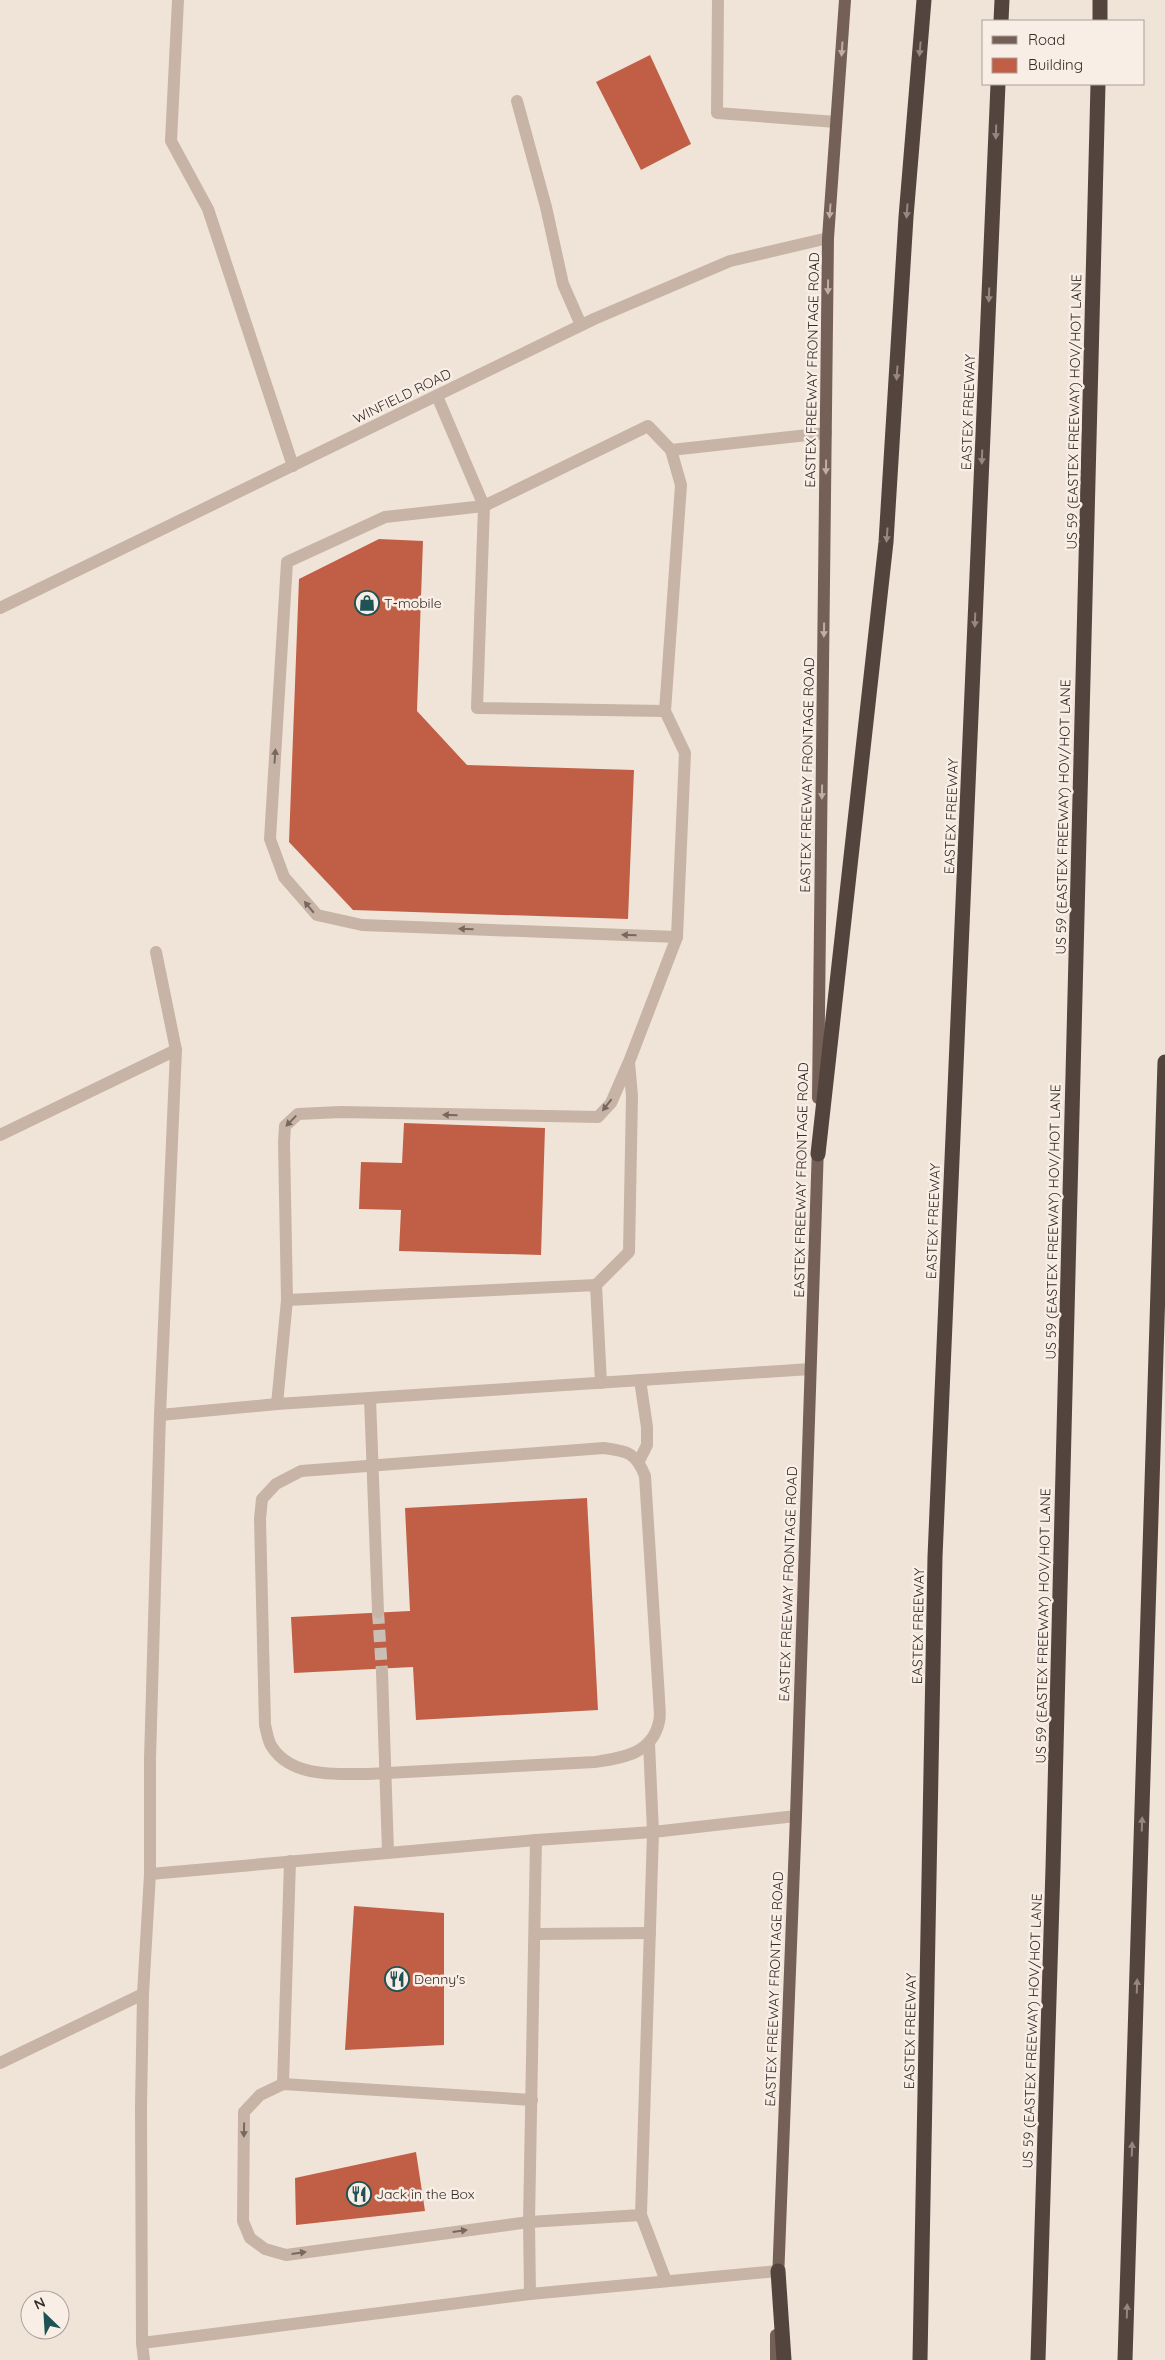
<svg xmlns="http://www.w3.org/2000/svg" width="1165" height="2360" font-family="Quicksand,sans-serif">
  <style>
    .building { fill: #c15f46 }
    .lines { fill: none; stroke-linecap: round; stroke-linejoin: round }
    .minor-tunnel { stroke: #cabfb5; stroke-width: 12; stroke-dasharray: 12 6; stroke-linecap: butt }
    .minor { stroke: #c7b4a6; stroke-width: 12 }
    .major { stroke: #756058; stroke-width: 12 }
    .highway { stroke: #54443e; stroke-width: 15 }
    .oneway { fill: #bdaea6 }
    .oneway2 { fill: #968881 }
    .oneway3 { fill: #766860 }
    .labels { text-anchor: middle; stroke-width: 5; stroke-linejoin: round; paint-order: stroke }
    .street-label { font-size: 14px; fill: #342a26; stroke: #f8eee5 }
    .poi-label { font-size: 14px; fill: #342a26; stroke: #f8eee5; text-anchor: start }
  </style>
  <rect width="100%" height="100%" fill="#f0e4d9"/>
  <g class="building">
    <path d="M 650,55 L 691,144 L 641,170 L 596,82 Z"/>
    <path d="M 379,539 L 423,541 L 417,711 L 467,765 L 634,770 L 628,919 L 353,910 L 289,842 L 299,579 Z"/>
    <path d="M 404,1123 L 545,1128 L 541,1255 L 399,1251 L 401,1210 L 359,1209 L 361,1162 L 402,1163 Z"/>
    <path d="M 587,1498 L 598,1710 L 416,1720 L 413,1667 L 294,1673 L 291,1617 L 410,1611 L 405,1508 Z"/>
    <path d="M 354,1906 L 444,1913 L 444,2045 L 345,2050 Z"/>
    <path d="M 416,2152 L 425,2211 L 296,2225 L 295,2178 Z"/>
  </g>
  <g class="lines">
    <path class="minor-tunnel" d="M 378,1612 L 382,1672"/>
    <g class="minor">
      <path d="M 178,0 L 171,141 L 208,209 L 293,466"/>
      <path d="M 718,0 L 717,113 L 836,122"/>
      <path d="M 517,101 L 546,207 L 563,284 L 581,325"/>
      <path d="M 437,396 L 484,506 L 385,517 L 287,562 L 270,839 L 284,877 L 317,915 L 362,925 L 677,937"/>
      <path d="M 671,450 L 826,433"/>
      <path d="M 0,608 L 594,319 L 730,261 L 828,238"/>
      <path d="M 156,952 L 176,1050"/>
      <path d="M 0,1135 L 176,1050 L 160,1415 L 277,1404 L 810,1369"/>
      <path d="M 596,1285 L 629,1252 L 632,1096 L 629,1062 L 677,937 L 685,753 L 665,711 L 477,708 L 484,506 L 648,426 L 671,450 L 681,485 L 665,711"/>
      <path d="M 287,1300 L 284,1142 L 285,1126 L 298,1114 L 341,1112 L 598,1117 L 611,1103 L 628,1064"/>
      <path d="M 370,1398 L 378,1612"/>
      <path d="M 277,1404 L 287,1300 L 596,1285 L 601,1383"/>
      <path d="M 604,1448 C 628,1451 636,1453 645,1476 L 659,1698 C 659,1706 661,1715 659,1722 C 652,1754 622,1758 595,1762 L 368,1774 C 337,1774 292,1778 272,1747 C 268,1742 267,1732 265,1725 L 260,1519 L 262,1499 L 276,1484 L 301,1471 Z"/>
      <path d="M 639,1461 L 647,1445 L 647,1427 L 640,1380"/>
      <path d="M 382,1672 L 388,1852"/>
      <path d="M 649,1743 L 653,1832 L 641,2215 L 666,2281"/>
      <path d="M 150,1874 L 536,1840 L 653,1832 L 796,1816"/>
      <path d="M 536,1934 L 650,1933"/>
      <path d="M 0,2063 L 143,1994"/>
      <path d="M 283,2084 L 290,1861"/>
      <path d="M 532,2100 L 283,2084 L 260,2095 L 244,2112 L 243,2221 L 250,2238 L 265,2249 L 286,2255 L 529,2222 L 641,2215"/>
      <path d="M 530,2294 L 529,2222 L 536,1840"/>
      <path d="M 142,2343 L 141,2107 L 143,1994 L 150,1874 L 150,1759 L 160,1415"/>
      <path d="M 144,2360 L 142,2343 L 530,2294 L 778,2271"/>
    </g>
    <g class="major">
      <path d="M 818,1098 L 828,238 L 845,0"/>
      <path d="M 778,2280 L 796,1816 L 818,1146"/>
      <path d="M 776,2360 L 776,2335"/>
    </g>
    <g class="highway">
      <path d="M 1001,21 L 1002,0"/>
      <path d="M 1100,21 L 1100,0"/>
      <path d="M 818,1154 L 886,542 L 906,217 L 924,0"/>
      <path d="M 778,2271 L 784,2360"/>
      <path d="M 920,2360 L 935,1557 L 998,84"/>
      <path d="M 1038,2360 L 1053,1868 L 1098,84"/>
      <path d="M 1125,2360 L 1165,1062"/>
    </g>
  </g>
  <defs><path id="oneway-solid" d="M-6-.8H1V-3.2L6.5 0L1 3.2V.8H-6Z" transform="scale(1.25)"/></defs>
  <g class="oneway">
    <use href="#oneway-solid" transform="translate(842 49) rotate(94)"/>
    <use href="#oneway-solid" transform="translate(830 211) rotate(94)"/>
    <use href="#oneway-solid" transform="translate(828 287) rotate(91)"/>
    <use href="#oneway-solid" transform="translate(826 467) rotate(91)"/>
    <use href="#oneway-solid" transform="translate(824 630) rotate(91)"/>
    <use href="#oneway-solid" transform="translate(822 792) rotate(91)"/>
  </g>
  <g class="oneway2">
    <use href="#oneway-solid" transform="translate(920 49) rotate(95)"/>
    <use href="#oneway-solid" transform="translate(996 132) rotate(92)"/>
    <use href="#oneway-solid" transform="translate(907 211) rotate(94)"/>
    <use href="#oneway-solid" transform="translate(989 295) rotate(92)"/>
    <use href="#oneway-solid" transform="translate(897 373) rotate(94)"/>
    <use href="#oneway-solid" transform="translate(982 457) rotate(92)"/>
    <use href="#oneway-solid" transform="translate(887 535) rotate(94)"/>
    <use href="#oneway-solid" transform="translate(975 620) rotate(92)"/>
    <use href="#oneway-solid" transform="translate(1142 1824) rotate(-88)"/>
    <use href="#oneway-solid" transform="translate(1137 1986) rotate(-88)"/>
    <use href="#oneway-solid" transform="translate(1132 2149) rotate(-88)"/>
    <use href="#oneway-solid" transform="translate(1127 2311) rotate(-88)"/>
  </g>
  <g class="oneway3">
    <use href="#oneway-solid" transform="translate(275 756) rotate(-86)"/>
    <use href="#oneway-solid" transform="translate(309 907) rotate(-130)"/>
    <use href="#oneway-solid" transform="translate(466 929) rotate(-178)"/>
    <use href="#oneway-solid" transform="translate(629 935) rotate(-178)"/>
    <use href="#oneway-solid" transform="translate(607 1105) rotate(128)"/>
    <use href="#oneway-solid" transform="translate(450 1115) rotate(-178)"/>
    <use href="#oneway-solid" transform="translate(291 1121) rotate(134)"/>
    <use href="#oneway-solid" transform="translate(244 2130) rotate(91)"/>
    <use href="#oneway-solid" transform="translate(460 2231) rotate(-8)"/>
    <use href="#oneway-solid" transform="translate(299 2253) rotate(-8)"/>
  </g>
  <defs>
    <symbol id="shop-ring" viewBox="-11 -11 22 22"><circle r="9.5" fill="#f8eee5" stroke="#1e5253" stroke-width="1.5"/><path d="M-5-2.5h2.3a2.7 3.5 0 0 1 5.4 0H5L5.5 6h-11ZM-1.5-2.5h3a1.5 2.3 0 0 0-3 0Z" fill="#1e5253"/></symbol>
    <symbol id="restaurant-ring" viewBox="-11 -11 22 22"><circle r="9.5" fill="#f8eee5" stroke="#1e5253" stroke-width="1.5"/><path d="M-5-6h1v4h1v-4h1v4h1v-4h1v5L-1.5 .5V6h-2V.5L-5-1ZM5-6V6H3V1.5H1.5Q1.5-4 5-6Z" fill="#1e5253"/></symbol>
  </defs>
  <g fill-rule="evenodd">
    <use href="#shop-ring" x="353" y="589" width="28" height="28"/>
    <use href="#restaurant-ring" x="383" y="1965" width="28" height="28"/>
    <use href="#restaurant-ring" x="345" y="2180" width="28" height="28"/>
  </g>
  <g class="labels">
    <g class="street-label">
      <text transform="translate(812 370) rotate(-89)" y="5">EASTEX FREEWAY FRONTAGE ROAD</text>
      <text transform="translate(402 396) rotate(-26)" y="5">WINFIELD ROAD</text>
      <text transform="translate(968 412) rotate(-88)" y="5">EASTEX FREEWAY</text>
      <text transform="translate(1074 412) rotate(-89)" y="5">US 59 (EASTEX FREEWAY) HOV/HOT LANE</text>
      <text transform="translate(807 775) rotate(-89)" y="5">EASTEX FREEWAY FRONTAGE ROAD</text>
      <text transform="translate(951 816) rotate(-88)" y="5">EASTEX FREEWAY</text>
      <text transform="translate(1063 817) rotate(-89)" y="5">US 59 (EASTEX FREEWAY) HOV/HOT LANE</text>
      <text transform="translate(801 1180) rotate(-89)" y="5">EASTEX FREEWAY FRONTAGE ROAD</text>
      <text transform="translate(933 1221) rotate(-88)" y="5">EASTEX FREEWAY</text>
      <text transform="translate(1053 1222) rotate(-89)" y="5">US 59 (EASTEX FREEWAY) HOV/HOT LANE</text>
      <text transform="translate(788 1584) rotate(-88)" y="5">EASTEX FREEWAY FRONTAGE ROAD</text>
      <text transform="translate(918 1626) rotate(-89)" y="5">EASTEX FREEWAY</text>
      <text transform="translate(1043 1626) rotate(-89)" y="5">US 59 (EASTEX FREEWAY) HOV/HOT LANE</text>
      <text transform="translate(774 1989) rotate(-88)" y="5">EASTEX FREEWAY FRONTAGE ROAD</text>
      <text transform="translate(910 2031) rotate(-89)" y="5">EASTEX FREEWAY</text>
      <text transform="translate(1032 2031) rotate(-88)" y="5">US 59 (EASTEX FREEWAY) HOV/HOT LANE</text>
    </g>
    <g class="poi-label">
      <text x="384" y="608">T-mobile</text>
      <text x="414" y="1984">Denny's</text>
      <text x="376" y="2199">Jack in the Box</text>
    </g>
  </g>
  <rect x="982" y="20" width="162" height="65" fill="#f8eee5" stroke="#aaa099"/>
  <rect x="992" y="36" width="25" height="8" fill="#756058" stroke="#aaa099"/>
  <text x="1028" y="45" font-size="15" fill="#342a26">Road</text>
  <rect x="992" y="58" width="25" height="15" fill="#c15f46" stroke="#aaa099"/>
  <text x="1028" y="70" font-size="15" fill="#342a26">Building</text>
  <g transform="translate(45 2315) rotate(335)"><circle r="24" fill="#f8eee5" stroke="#aaa099"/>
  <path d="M0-4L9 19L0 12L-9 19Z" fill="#1e5253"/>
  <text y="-8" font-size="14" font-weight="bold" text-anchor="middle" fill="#342a26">N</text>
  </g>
</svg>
